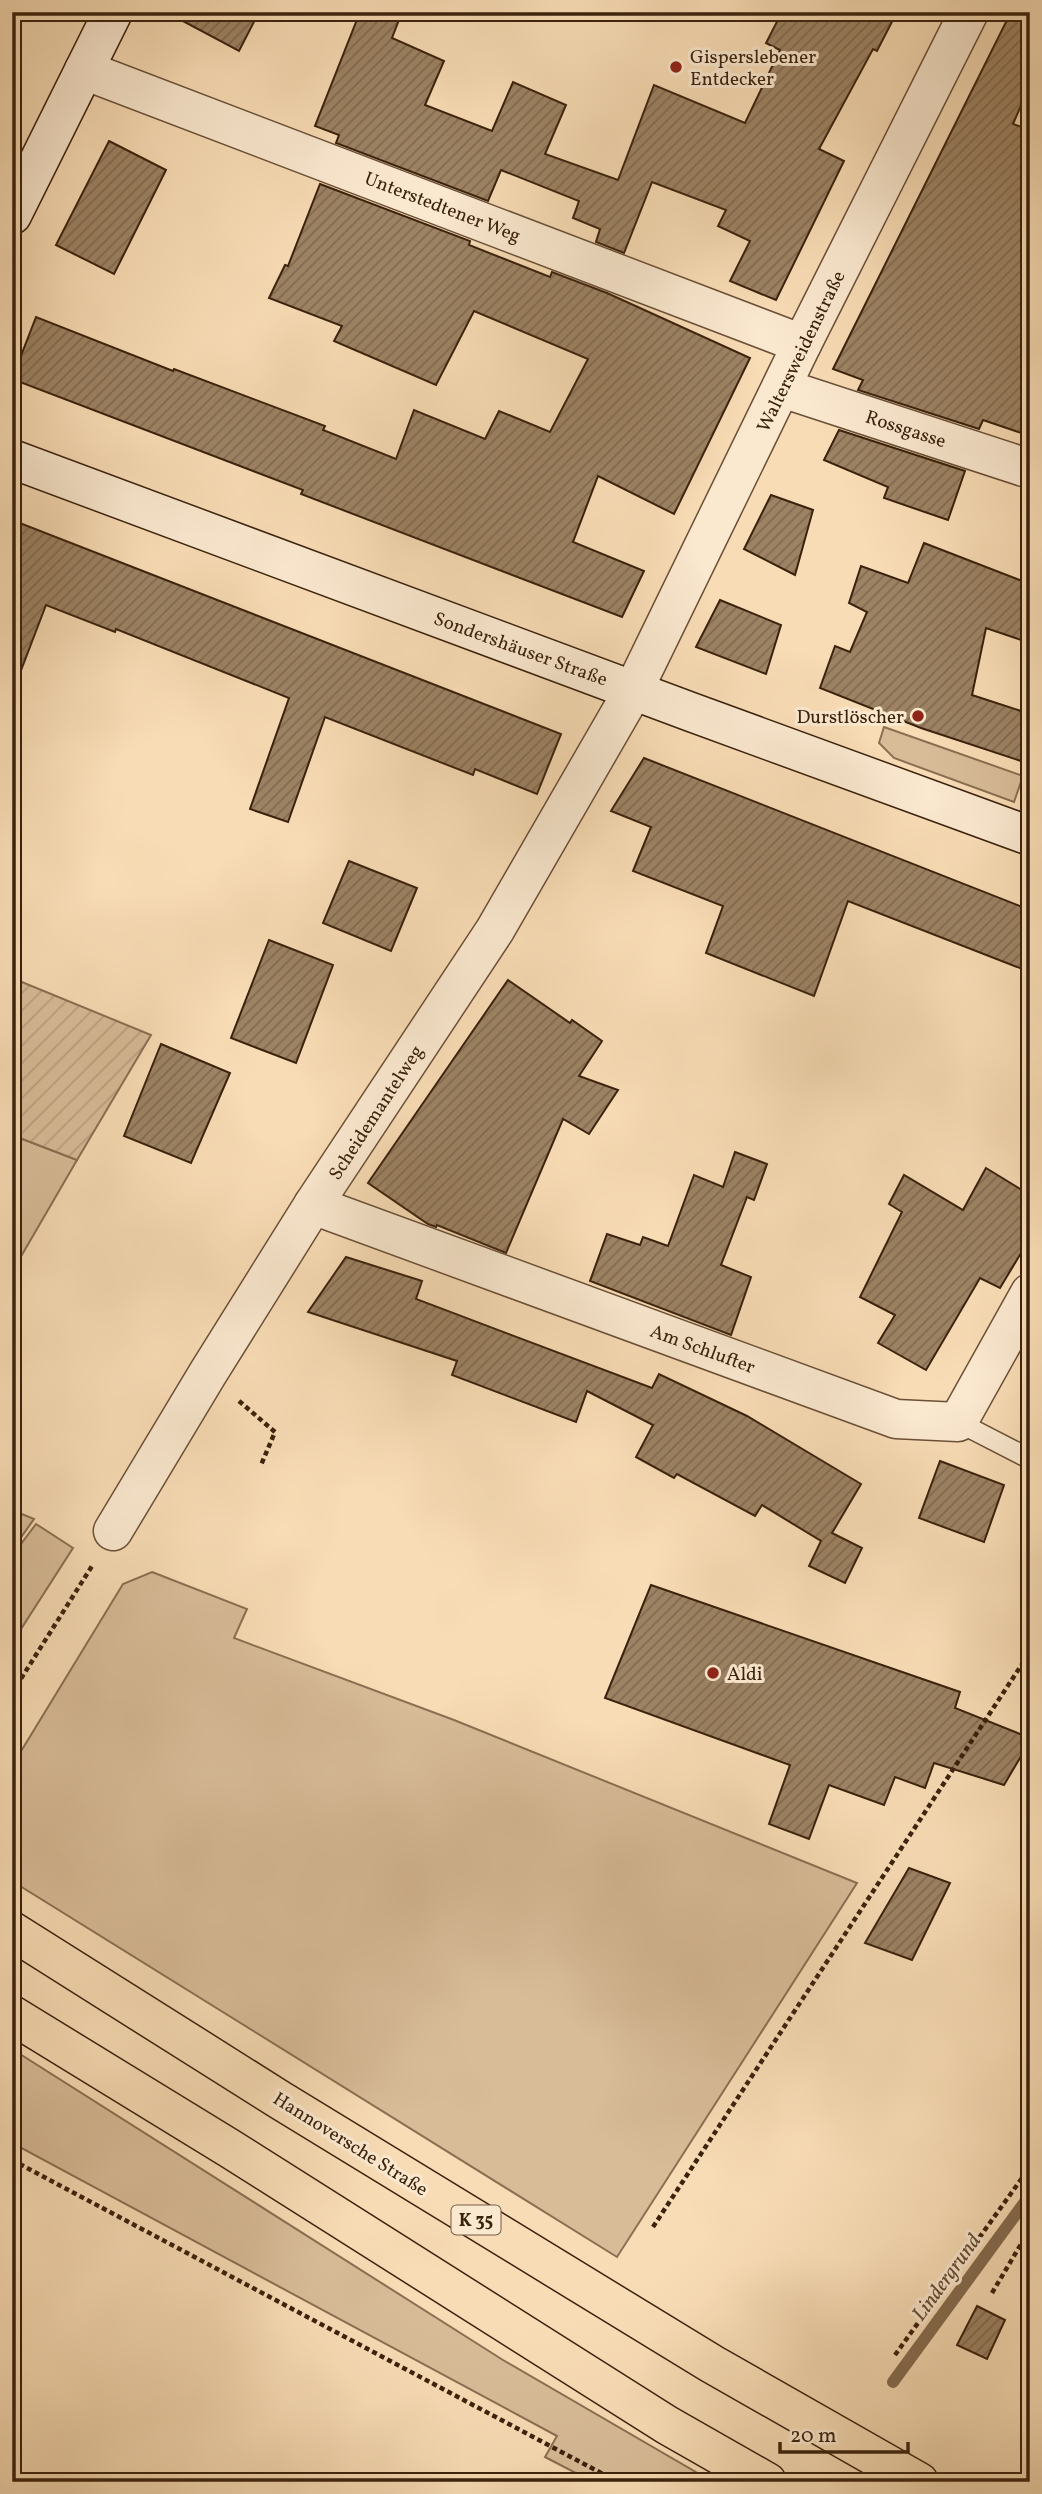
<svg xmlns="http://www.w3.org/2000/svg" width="1042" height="2494" font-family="Vollkorn,serif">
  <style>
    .grass { fill: #d8bc98; stroke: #8a6f52; stroke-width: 2 }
    .garden { fill: url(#garden-furrows); stroke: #8a6f52; stroke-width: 2 }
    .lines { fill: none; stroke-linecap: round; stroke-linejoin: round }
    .stream { stroke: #866c50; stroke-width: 12 }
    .building { fill: url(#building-hatch); stroke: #3b220d; stroke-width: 2 }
    .lane-casing { stroke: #6a5037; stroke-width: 22 }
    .street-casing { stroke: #6a5037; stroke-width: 41 }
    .secondary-casing { stroke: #3b220d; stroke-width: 41 }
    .highway-casing { stroke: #3b220d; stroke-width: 41 }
    .path { stroke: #3b220d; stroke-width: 4.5; stroke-dasharray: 5 3.5; stroke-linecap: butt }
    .lane { stroke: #fae8cf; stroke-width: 19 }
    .street { stroke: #fae8cf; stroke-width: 38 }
    .secondary { stroke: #fae8cf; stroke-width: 38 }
    .highway { stroke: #f8dcb5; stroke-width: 38 }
    .poi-dot { fill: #8f2418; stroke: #fae8cf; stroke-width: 2.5 }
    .labels { text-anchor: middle; stroke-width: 6; stroke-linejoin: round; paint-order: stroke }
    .shield { fill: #fae8cf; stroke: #745d47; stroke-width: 2 }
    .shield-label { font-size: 18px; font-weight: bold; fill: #3b220d }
    .poi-label { font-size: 19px; fill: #3b220d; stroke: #fae8cf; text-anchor: start }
    .street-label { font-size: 19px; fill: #3b220d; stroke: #fae8cf }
    .water-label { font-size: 21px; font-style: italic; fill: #674d34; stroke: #fae8cf }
  </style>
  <defs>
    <pattern id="garden-furrows" width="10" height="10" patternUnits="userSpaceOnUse" patternTransform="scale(1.75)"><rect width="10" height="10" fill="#d8bc98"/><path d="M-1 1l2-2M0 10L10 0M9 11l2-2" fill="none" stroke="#baa182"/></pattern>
    <pattern id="building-hatch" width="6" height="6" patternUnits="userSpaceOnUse" patternTransform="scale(1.75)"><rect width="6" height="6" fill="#9d8364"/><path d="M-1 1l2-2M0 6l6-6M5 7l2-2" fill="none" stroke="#816b51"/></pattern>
  </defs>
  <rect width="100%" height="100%" fill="#f8dcb5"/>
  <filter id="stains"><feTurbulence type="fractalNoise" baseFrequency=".00286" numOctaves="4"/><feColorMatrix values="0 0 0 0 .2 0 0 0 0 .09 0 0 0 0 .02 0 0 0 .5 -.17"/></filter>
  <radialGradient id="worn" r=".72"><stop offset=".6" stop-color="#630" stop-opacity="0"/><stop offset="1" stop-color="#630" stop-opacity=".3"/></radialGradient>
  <g class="grass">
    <path d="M 884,727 L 1023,776 L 1014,802 L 894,758 L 879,743 Z"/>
    <path d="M 12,1135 L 77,1160 L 12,1272 Z"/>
    <path d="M 12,1510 L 34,1519 L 12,1550 Z"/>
    <path d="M 36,1524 L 73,1548 L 12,1643 L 12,1556 Z"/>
    <path d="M 152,1572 L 247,1609 L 234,1638 L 454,1720 L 857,1883 L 617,2257 L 12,1881 L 12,1766 L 123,1584 Z"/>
    <path d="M 12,2049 L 503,2360 L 713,2482 L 593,2482 L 545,2457 L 557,2436 L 12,2143 Z"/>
  </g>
  <path class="garden" d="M 12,978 L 151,1035 L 77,1160 L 12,1135 Z"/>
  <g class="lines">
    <path class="stream" d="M 893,2382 L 1030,2195"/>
  </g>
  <g class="building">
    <path d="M 166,12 L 259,12 L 239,51 Z"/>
    <path d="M 360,12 L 402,12 L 392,38 L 444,61 L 425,105 L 492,131 L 513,82 L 566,105 L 545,154 L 618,180 L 654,85 L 745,123 L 780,50 L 766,43 L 782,12 L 897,12 L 877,51 L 873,49 L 819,149 L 844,161 L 776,300 L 730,281 L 750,241 L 718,226 L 726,210 L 652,182 L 624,253 L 596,242 L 600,229 L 573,218 L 579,201 L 501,170 L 488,201 L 336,143 L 339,135 L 315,126 Z"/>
    <path d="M 1011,12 L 1030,12 L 1030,85 L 1013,124 L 1030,130 L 1030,436 L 983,420 L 979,429 L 858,390 L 863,380 L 833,369 Z"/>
    <path d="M 109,141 L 166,170 L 114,274 L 56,245 Z"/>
    <path d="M 320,184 L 470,241 L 469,245 L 550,277 L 552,272 L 607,293 L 750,358 L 674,514 L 598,476 L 573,542 L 644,571 L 622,617 L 301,494 L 303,490 L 12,379 L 36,317 L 173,371 L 174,369 L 325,426 L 323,430 L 396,459 L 414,410 L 485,439 L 499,411 L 550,432 L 588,359 L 474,311 L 436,385 L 334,341 L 342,326 L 269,298 L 285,265 L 288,266 Z"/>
    <path d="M 839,430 L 965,471 L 948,520 L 884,498 L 888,487 L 824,460 Z"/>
    <path d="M 771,495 L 813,510 L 795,575 L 744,549 Z"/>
    <path d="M 12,520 L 561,734 L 537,794 L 475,769 L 473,775 L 325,717 L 288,822 L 250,809 L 289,698 L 116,629 L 115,632 L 46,605 L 15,686 L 12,685 Z"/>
    <path d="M 924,543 L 1030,584 L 1030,643 L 986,628 L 972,695 L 1030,714 L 1030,764 L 921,728 L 820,688 L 835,646 L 850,652 L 867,612 L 849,603 L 861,566 L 908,583 Z"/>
    <path d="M 720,600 L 781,625 L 766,674 L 696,647 Z"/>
    <path d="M 644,758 L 1030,910 L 1030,972 L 848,901 L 814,996 L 706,953 L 723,906 L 633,871 L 651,827 L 611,811 Z"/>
    <path d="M 349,861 L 417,888 L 391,951 L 323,923 Z"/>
    <path d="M 269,940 L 333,965 L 296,1063 L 231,1038 Z"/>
    <path d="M 508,980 L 570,1023 L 572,1020 L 602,1041 L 579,1076 L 618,1090 L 589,1134 L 563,1119 L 506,1253 L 437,1225 L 436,1227 L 428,1224 L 368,1183 Z"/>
    <path d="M 161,1044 L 230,1073 L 191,1163 L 124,1136 Z"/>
    <path d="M 735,1152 L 767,1164 L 754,1200 L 747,1197 L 721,1265 L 751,1277 L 731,1335 L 590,1281 L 607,1234 L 640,1245 L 643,1237 L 668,1246 L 694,1175 L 723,1187 Z"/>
    <path d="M 986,1168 L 1030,1195 L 1030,1238 L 1000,1288 L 980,1278 L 926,1370 L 878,1343 L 895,1315 L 860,1297 L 902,1212 L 889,1204 L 904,1175 L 963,1210 Z"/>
    <path d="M 346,1257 L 422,1281 L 416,1299 L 652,1388 L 659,1374 L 747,1416 L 861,1484 L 832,1533 L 862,1548 L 845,1583 L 809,1566 L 821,1541 L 762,1505 L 755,1516 L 677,1474 L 674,1478 L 636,1457 L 653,1425 L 587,1391 L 576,1422 L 452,1375 L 457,1361 L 308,1312 Z"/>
    <path d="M 940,1461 L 1004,1485 L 984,1542 L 919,1518 Z"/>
    <path d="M 651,1585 L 960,1692 L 955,1708 L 1030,1738 L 1030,1741 L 1004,1785 L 934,1763 L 925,1788 L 895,1777 L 884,1805 L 829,1785 L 809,1839 L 769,1824 L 790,1765 L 605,1698 Z"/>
    <path d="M 909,1868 L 950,1883 L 912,1960 L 865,1943 Z"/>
    <path d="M 977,2306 L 1005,2320 L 987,2359 L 957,2345 Z"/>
  </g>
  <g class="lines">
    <defs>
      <path id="lane" d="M 958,1422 L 1030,1459"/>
      <g id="street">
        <path d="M 84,70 L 802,344"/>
        <path d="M 782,388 L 1030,469"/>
        <path d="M 313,1205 L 896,1419 L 958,1422 L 1030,1293"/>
        <path d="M 113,1531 L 208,1373 L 313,1205 L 495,930 L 633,691 L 802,344 L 969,12"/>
      </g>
      <g id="secondary">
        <path d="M 12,215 L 113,12"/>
        <path d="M 12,459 L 691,712 L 1030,836"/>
      </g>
      <g id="highway">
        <path d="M 12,1931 L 280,2100 L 712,2364 L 919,2482"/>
        <path d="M 12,2015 L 229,2148 L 667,2425 L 767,2482"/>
      </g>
    </defs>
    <use href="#lane" class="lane-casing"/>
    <use href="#street" class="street-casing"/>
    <use href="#secondary" class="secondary-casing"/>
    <use href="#highway" class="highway-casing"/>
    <g class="path">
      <path d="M 239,1401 L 275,1432 L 261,1465"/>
      <path d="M 12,1693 L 92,1566"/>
      <path d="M 12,2160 L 618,2482"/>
      <path d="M 653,2227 L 1030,1652"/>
      <path d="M 992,2293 L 1030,2229"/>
      <path d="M 895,2355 L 1030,2167"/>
    </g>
    <use href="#lane" class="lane"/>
    <use href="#street" class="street"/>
    <use href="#secondary" class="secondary"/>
    <use href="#highway" class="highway"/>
  </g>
  <g class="poi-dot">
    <circle cx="676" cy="67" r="7"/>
    <circle cx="918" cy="716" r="7"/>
    <circle cx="713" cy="1673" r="7"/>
  </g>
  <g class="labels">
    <rect class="shield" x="451.5" y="2205.5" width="49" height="29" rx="5"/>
    <g class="shield-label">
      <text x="476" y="2226">K 35</text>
    </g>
    <g class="poi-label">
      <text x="690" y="63">Gisperslebener<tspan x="690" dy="22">Entdecker</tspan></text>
      <text x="904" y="723" text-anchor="end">Durstlöscher</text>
      <text x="727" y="1680">Aldi</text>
    </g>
    <g class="street-label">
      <text transform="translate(443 206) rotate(21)" y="7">Unterstedtener Weg</text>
      <text transform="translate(800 351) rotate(-64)" y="7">Waltersweidenstraße</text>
      <text transform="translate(906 428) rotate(18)" y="7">Rossgasse</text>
      <text transform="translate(521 648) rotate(20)" y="7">Sondershäuser Straße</text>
      <text transform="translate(375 1112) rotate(-57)" y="7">Scheidemantelweg</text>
      <text transform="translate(703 1348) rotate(20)" y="7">Am Schlufter</text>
      <text transform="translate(351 2143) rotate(32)" y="7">Hannoversche Straße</text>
    </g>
    <g class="water-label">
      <text transform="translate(946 2277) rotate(-54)" y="7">Lindergrund</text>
    </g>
  </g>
  <rect width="1042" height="2494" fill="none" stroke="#f8dcb5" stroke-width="42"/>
  <rect x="14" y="14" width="1014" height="2466" fill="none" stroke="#3b220d" stroke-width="3.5"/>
  <rect x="21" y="21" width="1000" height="2452" fill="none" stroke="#3b220d" stroke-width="2"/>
  <path d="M780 2442v10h128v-10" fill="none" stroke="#3b220d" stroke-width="3.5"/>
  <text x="790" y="2442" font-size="21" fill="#3b220d" stroke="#fae8cf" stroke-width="5" paint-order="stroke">20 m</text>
  <rect width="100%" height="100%" filter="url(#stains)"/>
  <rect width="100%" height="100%" fill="url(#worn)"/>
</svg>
